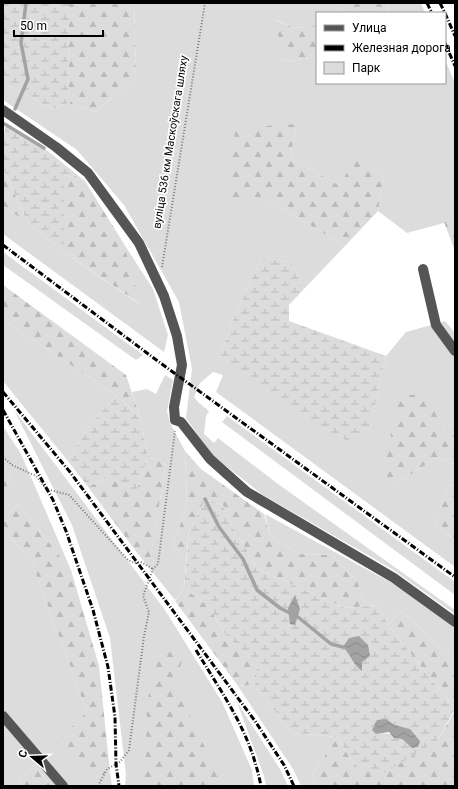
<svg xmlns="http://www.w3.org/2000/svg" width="458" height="789" font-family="Roboto,sans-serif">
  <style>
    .green { fill: #dcdcdc }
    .forest { fill: url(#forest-firs) }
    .wetland { fill: url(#wetland-marsh); fill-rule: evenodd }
    .water { fill: url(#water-waves) }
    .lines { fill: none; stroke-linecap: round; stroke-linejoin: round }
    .stream { stroke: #a3a3a3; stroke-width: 3.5 }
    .path { stroke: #777; stroke-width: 2; stroke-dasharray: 1 2; stroke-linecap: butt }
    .minor { stroke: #555; stroke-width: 10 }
    .rail { stroke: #000; stroke-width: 3; stroke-dasharray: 6 2 1 2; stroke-linecap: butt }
    .labels { text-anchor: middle; stroke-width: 3.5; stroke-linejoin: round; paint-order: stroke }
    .street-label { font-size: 11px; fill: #000; stroke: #fff }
  </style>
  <defs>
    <pattern id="forest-firs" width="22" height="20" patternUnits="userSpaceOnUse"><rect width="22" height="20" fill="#dcdcdc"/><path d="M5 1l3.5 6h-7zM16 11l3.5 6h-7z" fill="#bbb"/></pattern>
    <pattern id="wetland-marsh" width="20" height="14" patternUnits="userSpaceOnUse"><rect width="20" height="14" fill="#dcdcdc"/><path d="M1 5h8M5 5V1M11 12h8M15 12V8" fill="none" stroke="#bbb"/></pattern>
    <pattern id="water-waves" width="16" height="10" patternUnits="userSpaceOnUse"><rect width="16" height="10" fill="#a3a3a3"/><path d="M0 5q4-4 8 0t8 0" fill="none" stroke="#8b8b8b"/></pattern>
  </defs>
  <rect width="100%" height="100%" fill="#fff"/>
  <g class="green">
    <path d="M 134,3 L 337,3 L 339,13 L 317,13 L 317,26 L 294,28 L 276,20 L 284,62 L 317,57 L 317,83 L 445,83 L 445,60 L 455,83 L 455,220 L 407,233 L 378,211 L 384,178 L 355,158 L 340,186 L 290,158 L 297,124 L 266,199 L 345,246 L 304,289 L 292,263 L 262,257 L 233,320 L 219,358 L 369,430 L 386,356 L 406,332 L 445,321 L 455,333 L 455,424 L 442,428 L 394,485 L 436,458 L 455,464 L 455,485 L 448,486 L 434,525 L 455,539 L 455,567 L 216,392 L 223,375 L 213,372 L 200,383 L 194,397 L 199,403 L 209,411 L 206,416 L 204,434 L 214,443 L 218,438 L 278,484 L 455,610 L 455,614 L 392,569 L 263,495 L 212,455 L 186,418 L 192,369 L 179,302 L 124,205 L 77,150 L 3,100 L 3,83 L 53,109 L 68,103 L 95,112 L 136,78 Z"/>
    <path d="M 388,3 L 421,3 L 425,13 L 389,13 Z"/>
    <path d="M 3,206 L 28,223 L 64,252 L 139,304 L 124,244 L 153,289 L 168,335 L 164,352 L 3,234 Z"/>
    <path d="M 3,252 L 143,355 L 136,360 L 3,265 Z"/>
    <path d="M 3,320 L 116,395 L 88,428 L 68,461 L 3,381 Z"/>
    <path d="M 165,375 L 173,380 L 167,411 L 170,423 L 185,451 L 187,505 L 173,545 L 186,561 L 184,588 L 175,600 L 138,554 L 150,559 L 166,464 L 148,456 L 140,417 L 132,392 L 147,389 L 156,394 Z"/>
    <path d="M 14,410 L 165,610 L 222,702 L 252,770 L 254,786 L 125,786 L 126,775 L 110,638 L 72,525 Z"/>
    <path d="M 227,416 L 455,582 L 455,595 L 222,422 Z"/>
    <path d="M 3,426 L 21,454 L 71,570 L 18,504 L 3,521 L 3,491 L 12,478 L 3,468 Z"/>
    <path d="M 265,514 L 399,587 L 455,628 L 455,660 L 401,611 L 388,625 L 378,605 L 366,606 L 357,581 L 332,555 L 298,554 L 270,535 Z"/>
    <path d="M 3,528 L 32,563 L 87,712 L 94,778 L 110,772 L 112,786 L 51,786 L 34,765 L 19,780 L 20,786 L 3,786 Z"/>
    <path d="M 255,685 L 292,733 L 337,737 L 312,775 L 316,786 L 301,786 L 293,769 L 238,686 Z"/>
    <path d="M 237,702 L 280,769 L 288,786 L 266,786 L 264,776 Z"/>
  </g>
  <g class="forest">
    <path d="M 69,3 L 134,3 L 136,78 L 95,112 L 68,103 Z"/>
    <path d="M 337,3 L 388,3 L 389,13 L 339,13 Z"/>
    <path d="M 275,20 L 294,28 L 317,26 L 317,57 L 284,62 Z"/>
    <path d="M 297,124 L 290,158 L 340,186 L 355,157 L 384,178 L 378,211 L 345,246 L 266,199 L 229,205 L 235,128 Z"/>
    <path d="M 3,168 L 28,223 L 3,206 Z"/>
    <path d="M 64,175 L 85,181 L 124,244 L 140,304 L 64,252 Z"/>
    <path d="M 455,220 L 455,251 L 444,222 Z"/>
    <path d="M 3,285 L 126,375 L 140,417 L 116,395 L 3,320 Z"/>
    <path d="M 427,391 L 442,428 L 455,424 L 455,464 L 436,458 L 394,485 L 382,475 L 399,398 Z"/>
    <path d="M 185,451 L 201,469 L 264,514 L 270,535 L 298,554 L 332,555 L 357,581 L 366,606 L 345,608 L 258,569 L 230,522 L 223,505 L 205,499 L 189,532 L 186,561 L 173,545 L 187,505 Z"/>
    <path d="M 148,456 L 166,464 L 150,560 L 138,554 L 88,487 L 109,476 L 136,492 Z"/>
    <path d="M 3,468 L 12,478 L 3,491 Z"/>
    <path d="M 455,485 L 455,539 L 434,525 L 448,486 Z"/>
    <path d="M 18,504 L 71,570 L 99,666 L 110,772 L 95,778 L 53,746 L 87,712 L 32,563 L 3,528 L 3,521 Z"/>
    <path d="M 184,588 L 208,606 L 227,637 L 259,662 L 255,685 L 238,686 L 175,601 Z"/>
    <path d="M 401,611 L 455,660 L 455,709 L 388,625 Z"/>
    <path d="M 161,648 L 183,658 L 174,684 L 224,786 L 145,786 L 147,701 Z"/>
    <path d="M 455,711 L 455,786 L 316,786 L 312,775 L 337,737 L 355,766 L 437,741 Z"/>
    <path d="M 34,765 L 51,786 L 20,786 L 19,780 Z"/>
  </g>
  <g class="wetland">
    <path d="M 3,3 L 69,3 L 68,103 L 53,109 L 3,83 Z"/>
    <path d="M 6,125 L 44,148 L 85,181 L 64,175 L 64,252 L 28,223 L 3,168 L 3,138 Z"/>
    <path d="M 262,257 L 292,263 L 304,289 L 289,305 L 289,321 L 386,356 L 369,431 L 349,441 L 308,423 L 219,358 L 233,320 Z"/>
    <path d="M 116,395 L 140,417 L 148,456 L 136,493 L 109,476 L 88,487 L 68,461 L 88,428 Z"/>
    <path d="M 205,499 L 223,505 L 230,522 L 258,569 L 345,608 L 378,605 L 388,625 L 455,709 L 437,741 L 379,776 L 355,766 L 337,737 L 292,733 L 255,685 L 258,662 L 227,637 L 208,606 L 184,588 L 189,532 ZM 386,719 L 395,725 L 410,729 L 412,748 C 400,736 393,732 376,734 Z"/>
  </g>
  <g class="water">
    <path d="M 295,595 L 300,609 L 295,625 L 290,624 L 288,608 Z"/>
    <path d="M 359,636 L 368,645 L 370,656 L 362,662 L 362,671 C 353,665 351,655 343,647 L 349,638 Z"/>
    <path d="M 386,719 L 395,725 L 410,729 L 420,741 L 418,747 L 412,748 L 402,739 L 394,738 L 389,732 L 376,734 L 372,730 L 377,720 Z"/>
  </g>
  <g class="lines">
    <g class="stream">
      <path d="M 15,109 L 28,79 L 21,43 L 26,3"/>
      <path d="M 3,123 L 44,148"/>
      <path d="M 205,499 L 219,527 L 243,559 L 257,590 L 280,608 L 298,617 L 331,644 L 343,647"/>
    </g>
    <g class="path">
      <path d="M 162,267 L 205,3"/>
      <path d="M 3,457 L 12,465 L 36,476 L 46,489 L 69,495 L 128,560 L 135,563 L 141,562 L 153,569"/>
      <path d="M 98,786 L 107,769 L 120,762 L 129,750 L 144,636 L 149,612 L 143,596 L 153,569 L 158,564 L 175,431"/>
    </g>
    <g class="minor">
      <path d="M 3,110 L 56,147 L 88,173 L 139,243 L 164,296 L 177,336 L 182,365 L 174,407 L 175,420 L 181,422 L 210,459 L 247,492 L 394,578 L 455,622"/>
      <path d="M 423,269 L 436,325 L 455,351"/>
      <path d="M 3,716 L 63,786"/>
    </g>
    <g class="rail">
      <path d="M 427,3 L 432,13"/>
      <path d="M 440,3 L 445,13"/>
      <path d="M 445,13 L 455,36"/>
      <path d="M 445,43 L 455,66"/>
      <path d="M 3,245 L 155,359 L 455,577"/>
      <path d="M 3,392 L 70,472 L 168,604 L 255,721 L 284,765 L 294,786"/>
      <path d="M 3,410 L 53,500 L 66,531 L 93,610 L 108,667 L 115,717 L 116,764 L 119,786"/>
      <path d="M 196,650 C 224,697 250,730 261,786"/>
    </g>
  </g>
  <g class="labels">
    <g class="street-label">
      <text transform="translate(170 142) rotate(-81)" y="4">вуліца 536 км Маскоўскага шляху</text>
    </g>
  </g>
  <rect width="458" height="789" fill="none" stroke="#000000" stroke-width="8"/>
  <rect x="316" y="12" width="130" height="72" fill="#ffffff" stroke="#999999"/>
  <rect x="324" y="25" width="20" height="6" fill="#555555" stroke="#999999"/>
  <text x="352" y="32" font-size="12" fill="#000000">Улица</text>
  <rect x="324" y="45" width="20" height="6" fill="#000000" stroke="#999999"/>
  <text x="352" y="52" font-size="12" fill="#000000">Железная дорога</text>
  <rect x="324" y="62" width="20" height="12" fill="#dcdcdc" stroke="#999999"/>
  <text x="352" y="72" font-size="12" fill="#000000">Парк</text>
  <g transform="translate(32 757) rotate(289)" stroke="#ffffff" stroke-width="3" paint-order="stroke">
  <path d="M0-3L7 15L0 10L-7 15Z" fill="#000000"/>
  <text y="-6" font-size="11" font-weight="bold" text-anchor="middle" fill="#000000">С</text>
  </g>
  <path d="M14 30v6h89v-6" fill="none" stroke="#000000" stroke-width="2"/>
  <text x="20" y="30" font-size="12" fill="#000000" stroke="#ffffff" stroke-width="3" paint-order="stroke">50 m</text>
</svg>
